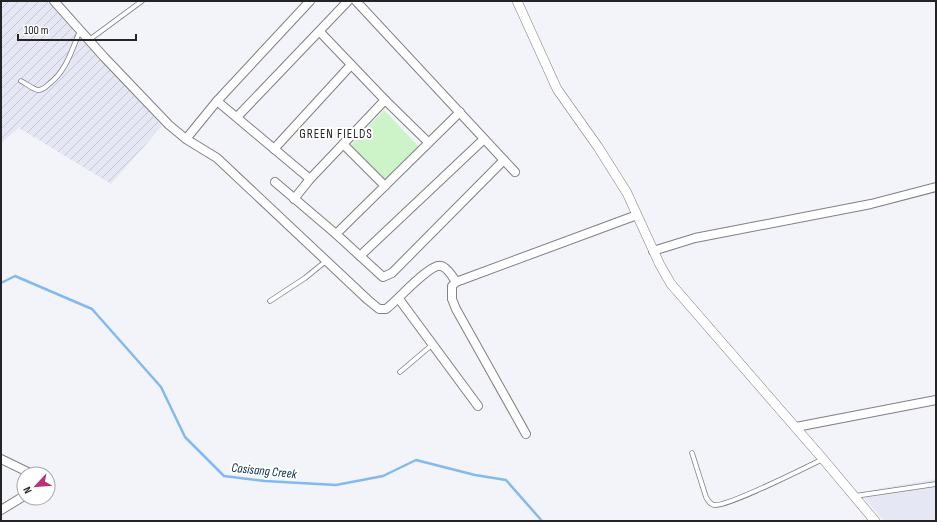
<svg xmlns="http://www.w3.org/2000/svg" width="937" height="522" font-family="'Sofia Sans Condensed',sans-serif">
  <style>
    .industrial { fill: url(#industrial-furrows) }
    .built { fill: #e5e7f5 }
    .park { fill: #cdf3c9 }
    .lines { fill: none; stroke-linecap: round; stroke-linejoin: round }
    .stream { stroke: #82baf0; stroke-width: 2.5 }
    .service-casing { stroke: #7f7f85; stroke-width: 5.5 }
    .minor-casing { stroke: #7f7f85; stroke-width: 10 }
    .tertiary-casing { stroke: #7f7f85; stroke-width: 10 }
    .service { stroke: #fff; stroke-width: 4 }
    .minor { stroke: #fff; stroke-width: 8 }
    .tertiary { stroke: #fff; stroke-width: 9 }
    .labels { text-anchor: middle; stroke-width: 4; stroke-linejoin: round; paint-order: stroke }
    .neighbourhood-label { font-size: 13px; letter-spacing: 1px; fill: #242427; stroke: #fff }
    .water-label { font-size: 13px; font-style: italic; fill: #002a4d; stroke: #fff }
  </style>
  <defs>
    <pattern id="industrial-furrows" width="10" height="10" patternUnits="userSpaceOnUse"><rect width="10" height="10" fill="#e5e7f5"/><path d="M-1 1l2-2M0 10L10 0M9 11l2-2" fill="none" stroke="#c4c6d2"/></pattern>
  </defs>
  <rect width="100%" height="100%" fill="#f3f4fa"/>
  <path class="industrial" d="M 1,1 L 49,1 L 162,126 L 111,184 L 19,128 L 1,143 Z"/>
  <path class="built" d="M 936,479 L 936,521 L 884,521 L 859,492 Z"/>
  <path class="park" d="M 384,110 L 420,148 L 385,182 L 351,145 Z"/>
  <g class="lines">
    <path class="stream" d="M 1,283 L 15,276 L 92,309 L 161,387 L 185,437 L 224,476 L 265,481 L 336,485 L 383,476 L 416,460 L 475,475 L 506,480 L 542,521"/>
    <defs>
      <g id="service">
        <path d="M 89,40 L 142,1"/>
        <path d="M 21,81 C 26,83 32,89 38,90 C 42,90 46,87 49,84 C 67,70 71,51 80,31"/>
        <path d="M 270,301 L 305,278 L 326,261"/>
        <path d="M 400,372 L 433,344"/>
        <path d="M 692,453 L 706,497 C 708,501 710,504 714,505 C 728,507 806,467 823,459"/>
        <path d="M 855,496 L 936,484"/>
      </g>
      <g id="minor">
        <path d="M 54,1 L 104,57 L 169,125 L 186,139 L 217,158 L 368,300 L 379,309 L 386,309 C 397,301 430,263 441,266 C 447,267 453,277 456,282"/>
        <path d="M 356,1 L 515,172"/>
        <path d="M 320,32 L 385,100 L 428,142"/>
        <path d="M 217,101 L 310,179"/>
        <path d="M 237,117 L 348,1"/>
        <path d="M 186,139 L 217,101 L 310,1"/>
        <path d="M 343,144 L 385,186"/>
        <path d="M 274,149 L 351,65"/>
        <path d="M 275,182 L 336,234 L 383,277 L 392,273 L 504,160"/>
        <path d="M 294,199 L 310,179 L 385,100"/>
        <path d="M 336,234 L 460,112"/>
        <path d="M 653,251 L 695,238 L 871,204 L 936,187"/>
        <path d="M 360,256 L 484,139"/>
        <path d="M 399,299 L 478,406"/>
        <path d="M 796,427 L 936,400"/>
        <path d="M 526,434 L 456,309 L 452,299 L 452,286 L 456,282 L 637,215"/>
        <path d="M 1,459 L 32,474"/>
        <path d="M 1,510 L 24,496"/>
      </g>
      <path id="tertiary" d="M 517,1 L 557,89 L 598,147 L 627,193 L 660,265 L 671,284 L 823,459 L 875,521"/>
    </defs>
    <use href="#service" class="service-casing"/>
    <use href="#minor" class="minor-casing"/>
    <use href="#tertiary" class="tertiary-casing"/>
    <use href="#service" class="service"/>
    <use href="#minor" class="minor"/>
    <use href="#tertiary" class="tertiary"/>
  </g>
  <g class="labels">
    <g class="neighbourhood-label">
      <text x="336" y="138">GREEN FIELDS</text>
    </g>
    <g class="water-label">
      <text transform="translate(264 470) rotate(6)" y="5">Casisang Creek</text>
    </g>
  </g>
  <rect width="937" height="522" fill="none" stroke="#242427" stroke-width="4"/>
  <g transform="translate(36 486) rotate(244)"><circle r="19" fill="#ffffff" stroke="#a7a7a9"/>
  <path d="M0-3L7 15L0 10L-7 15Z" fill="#b7347b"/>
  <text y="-6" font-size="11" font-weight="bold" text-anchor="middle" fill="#242427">N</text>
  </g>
  <path d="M18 34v6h118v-6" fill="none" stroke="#242427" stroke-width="2"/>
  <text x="24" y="34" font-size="12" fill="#242427" stroke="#ffffff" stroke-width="3" paint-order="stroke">100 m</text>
</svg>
